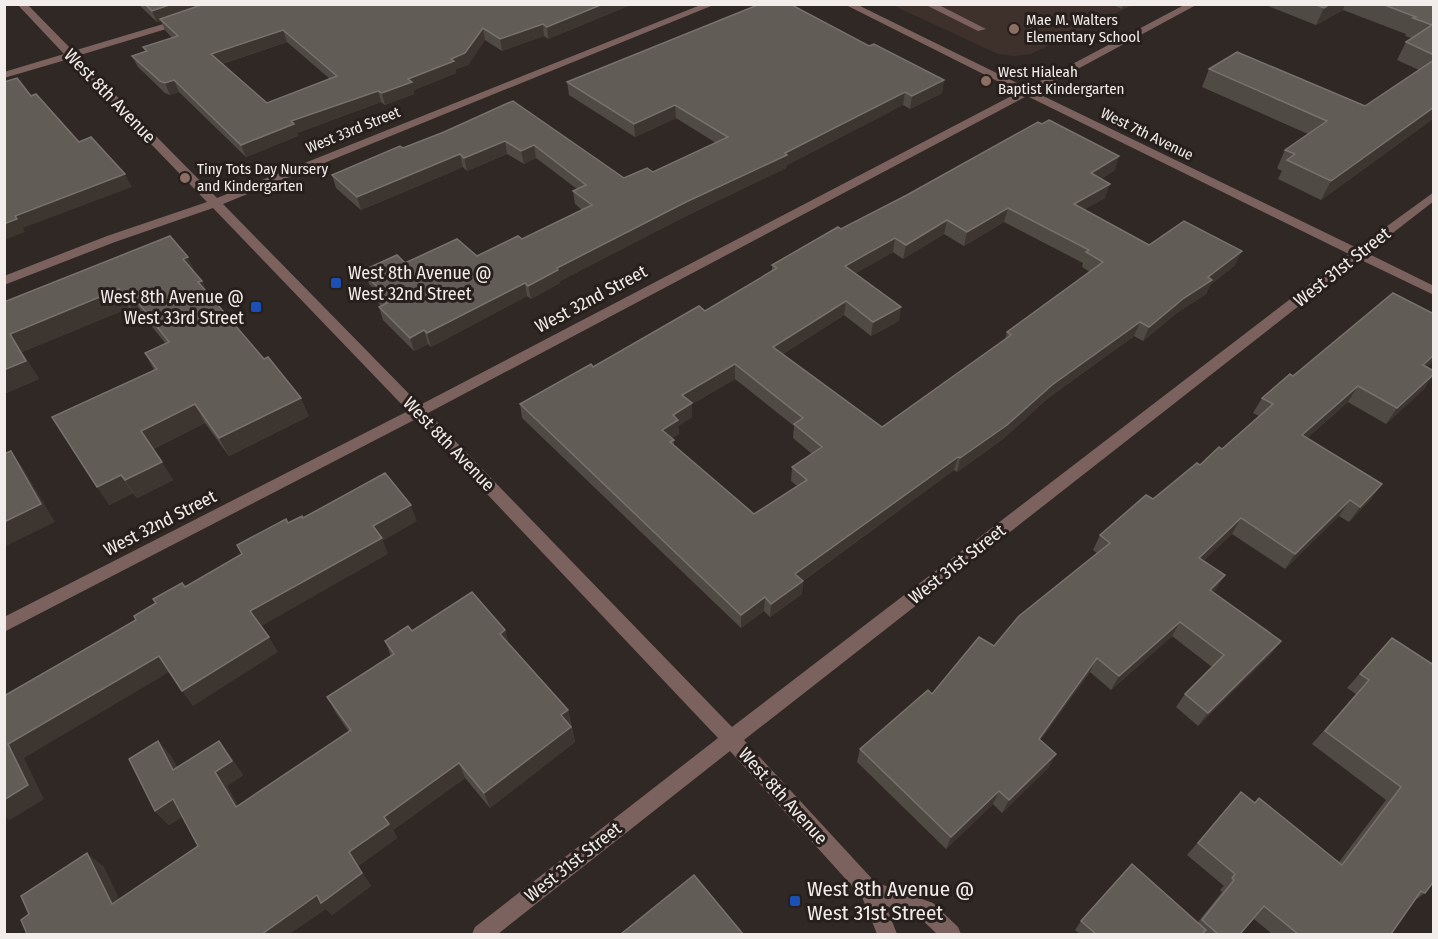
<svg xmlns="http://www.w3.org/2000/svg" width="1438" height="939" font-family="'Fira Sans Condensed',sans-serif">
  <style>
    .built { fill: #3e302b }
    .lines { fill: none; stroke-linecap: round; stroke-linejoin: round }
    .minor { fill: #7b625f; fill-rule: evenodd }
    .wall { fill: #504a45; fill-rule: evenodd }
    .shaded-wall { fill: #3c3530 }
    .building { fill: #625c56; stroke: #78726e; stroke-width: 1.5; fill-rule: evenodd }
    .education-dot { fill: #8d6e63; stroke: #261f1c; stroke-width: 2 }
    .transit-dot { fill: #1a4fb4; stroke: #261f1c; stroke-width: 2 }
    .labels { text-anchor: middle; stroke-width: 6; stroke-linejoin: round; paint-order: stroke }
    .far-poi-label { font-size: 15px; fill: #f2edeb; stroke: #261f1c; text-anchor: start }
    .far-street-label { font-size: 15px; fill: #f2edeb; stroke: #261f1c }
    .street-label { font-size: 18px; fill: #f2edeb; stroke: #261f1c }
    .poi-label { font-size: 18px; fill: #f2edeb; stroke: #261f1c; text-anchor: start }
    .near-poi-label { font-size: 21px; fill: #f2edeb; stroke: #261f1c; text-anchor: start }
  </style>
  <rect width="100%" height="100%" fill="#302825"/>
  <path class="built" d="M 892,5 L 1133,5 L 1031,54 L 1014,56 L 998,54 Z"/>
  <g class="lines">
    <g class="minor">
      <path d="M 17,4 L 27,4 L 73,51 L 180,19 L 186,19 L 186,23 L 77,56 L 217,198 L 703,4 L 716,4 L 223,204 L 420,405 L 1019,92 L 844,4 L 856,4 L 1027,88 L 1186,4 L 1198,4 L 1035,92 L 1357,248 L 1434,192 L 1434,201 L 1367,253 L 1434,286 L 1434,295 L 1359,259 L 744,740 L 875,882 L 933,903 L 958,927 L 961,934 L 937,934 L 920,918 L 886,906 L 897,934 L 877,934 L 862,897 L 730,751 L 498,934 L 472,934 L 475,927 L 718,738 L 416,419 L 4,632 L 4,617 L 408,411 L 213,208 L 115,242 L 4,285 L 4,276 L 107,236 L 207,202 L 69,59 L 4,78 L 4,72 L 64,54 ZM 1027,96 L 1349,254 L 732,727 L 428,413 Z"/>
      <path d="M 924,4 L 937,4 L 986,29 L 978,31 Z"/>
    </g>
  </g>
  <g class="wall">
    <path d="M 138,4 L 633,4 L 548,39 L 544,36 L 502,51 L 485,40 L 468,65 L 456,69 L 456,73 L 414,90 L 414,94 L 385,105 L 381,102 L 297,133 L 298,136 L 246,157 L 179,92 L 170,95 L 165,93 L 138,67 L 132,56 L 145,51 L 143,47 L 172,38 L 165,30 L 161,21 L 157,22 ZM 287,42 L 330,79 L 267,103 L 222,64 Z"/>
    <path d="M 1111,4 L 1131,4 L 1122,9 Z"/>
    <path d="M 1269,4 L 1434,4 L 1434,118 L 1321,200 L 1278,179 L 1282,171 L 1277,168 L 1285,150 L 1308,134 L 1202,87 L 1209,69 L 1365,106 L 1419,70 L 1397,60 L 1406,42 L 1412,38 L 1405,36 L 1406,34 L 1343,10 L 1316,25 L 1268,6 Z"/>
    <path d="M 869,46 L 944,80 L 942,93 L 910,109 L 903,105 L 787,165 L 786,168 L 686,216 L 560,281 L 560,283 L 531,299 L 527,296 L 431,347 L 428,344 L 414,351 L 383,320 L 379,307 L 380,306 L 372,287 L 369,284 L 364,270 L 405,263 L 477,256 L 522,239 L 582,210 L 575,204 L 573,191 L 577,189 L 536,158 L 524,164 L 507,154 L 467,171 L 463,167 L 361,210 L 336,188 L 332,175 L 444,132 L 508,103 L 624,178 L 653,172 L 716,143 L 676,118 L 635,137 L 569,95 L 567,82 Z"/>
    <path d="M 1115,170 L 1101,179 L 1105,198 L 1084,209 L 1149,245 L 1235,265 L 1210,285 L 1206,294 L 1178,312 L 1143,341 L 1134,336 L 1047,399 L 1003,439 L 957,472 L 954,470 L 803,581 L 802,594 L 770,617 L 764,611 L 741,628 L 522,418 L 520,404 L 705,311 L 772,271 L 772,265 L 841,229 ZM 1004,222 L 1083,263 L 1082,267 L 1090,272 L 1007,332 L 1005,339 L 882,427 L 783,354 L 844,315 L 871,336 L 899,321 L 856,273 L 893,252 L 903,259 L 944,234 L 964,246 ZM 735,379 L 794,426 L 793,438 L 812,454 L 792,467 L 791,481 L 797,486 L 754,514 L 674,446 L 674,440 L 672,438 L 679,434 L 678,426 L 692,417 L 692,404 Z"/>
    <path d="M 196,274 L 202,281 L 208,294 L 309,416 L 229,456 L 205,423 L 153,449 L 173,480 L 137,498 L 133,493 L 109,505 L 154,370 L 145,353 L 165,343 L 142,314 L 136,317 L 129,308 L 22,352 L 39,379 L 4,394 L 4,302 Z"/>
    <path d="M 1434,314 L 1434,361 L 1427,367 L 1425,388 L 1386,424 L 1348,402 L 1307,438 L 1382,484 L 1371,499 L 1349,522 L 1339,516 L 1285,569 L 1232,534 L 1203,561 L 1216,590 L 1213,592 L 1281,641 L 1270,655 L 1198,726 L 1176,707 L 1185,694 L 1212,667 L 1172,636 L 1111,690 L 1090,672 L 1040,740 L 1049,767 L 1002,813 L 993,804 L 946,849 L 857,762 L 860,749 L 994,646 L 1097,553 L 1093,550 L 1100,535 L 1153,499 L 1222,449 L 1259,416 L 1253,413 L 1262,398 L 1293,376 Z"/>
    <path d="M 505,630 L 508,643 L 568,710 L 575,742 L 490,808 L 465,778 L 393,830 L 397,838 L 358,866 L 371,886 L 332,915 L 326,909 L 29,914 L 103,866 L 119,899 L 198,846 L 182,817 L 169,825 L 155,811 L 158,741 L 171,756 L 177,767 L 219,741 L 230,756 L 243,775 L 227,786 L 238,806 L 349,732 L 336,713 L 327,697 L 391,656 L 385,641 L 412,631 Z"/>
    <path d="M 1392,638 L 1431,663 L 1434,660 L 1434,881 L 1425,893 L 1414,901 L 1391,934 L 1272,934 L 1254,919 L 1240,934 L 1080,934 L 1075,930 L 1081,921 L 1198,922 L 1222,892 L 1220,890 L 1224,886 L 1187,855 L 1241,792 L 1255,803 L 1339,862 L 1386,800 L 1312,744 L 1356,694 L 1347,688 Z"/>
  </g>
  <g class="shaded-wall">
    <path d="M 172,4 L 214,4 L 160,19 L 161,21 L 157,22 L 152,11 Z"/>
    <path d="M 603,4 L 633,4 L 548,39 L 547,27 Z"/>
    <path d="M 1123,4 L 1131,4 L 1122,9 Z"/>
    <path d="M 1330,4 L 1345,4 L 1343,10 L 1316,25 L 1324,8 Z"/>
    <path d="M 543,24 L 544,36 L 502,51 L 500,39 Z"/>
    <path d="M 483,28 L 485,40 L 468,65 L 456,69 L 456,73 L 414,90 L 414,94 L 385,105 L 382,93 L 408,79 L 451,59 Z"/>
    <path d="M 283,30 L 287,42 L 215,66 L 211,54 Z"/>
    <path d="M 174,80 L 179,92 L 170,95 L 165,83 Z"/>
    <path d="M 944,80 L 942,93 L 910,109 L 912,96 Z"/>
    <path d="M 378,91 L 381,102 L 297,133 L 298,136 L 246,157 L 241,145 L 291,121 Z"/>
    <path d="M 905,92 L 903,105 L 787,165 L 786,168 L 686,216 L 560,281 L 560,283 L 531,299 L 528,286 L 557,268 Z"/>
    <path d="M 675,105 L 676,118 L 635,137 L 634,124 Z"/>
    <path d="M 1434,107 L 1434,118 L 1321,200 L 1331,181 Z"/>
    <path d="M 505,141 L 507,154 L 467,171 L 464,158 Z"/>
    <path d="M 534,145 L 536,158 L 524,164 L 521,151 Z"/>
    <path d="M 460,154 L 463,167 L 361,210 L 357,197 Z"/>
    <path d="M 1119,156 L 1115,170 L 1087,187 L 1091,173 Z"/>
    <path d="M 125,174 L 132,187 L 23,228 L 25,232 L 4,240 L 4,224 L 15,216 Z"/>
    <path d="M 1110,184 L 1105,198 L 1070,218 L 1074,204 Z"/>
    <path d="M 1008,208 L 1004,222 L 964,246 L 967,232 Z"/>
    <path d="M 947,220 L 944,234 L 903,259 L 906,245 Z"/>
    <path d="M 895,238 L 893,252 L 844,280 L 845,266 Z"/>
    <path d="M 1242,251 L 1235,265 L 1210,285 L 1206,294 L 1178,312 L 1143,341 L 1149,327 L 1208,277 Z"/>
    <path d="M 188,257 L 196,275 L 183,259 Z"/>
    <path d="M 202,281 L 210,299 L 198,282 Z"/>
    <path d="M 525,283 L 527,296 L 431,347 L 427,333 Z"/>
    <path d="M 119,289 L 129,308 L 22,352 L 39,379 L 4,394 L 4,370 L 10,334 Z"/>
    <path d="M 133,296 L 142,314 L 136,317 L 126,298 Z"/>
    <path d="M 846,301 L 844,315 L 772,361 L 773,347 Z"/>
    <path d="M 901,307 L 899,321 L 871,336 L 873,322 Z"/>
    <path d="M 1140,322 L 1134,336 L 1047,399 L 1003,439 L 957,472 L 960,458 L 1052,385 Z"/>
    <path d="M 424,330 L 428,344 L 414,351 L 410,338 Z"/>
    <path d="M 1434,355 L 1434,361 L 1412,381 L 1423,365 Z"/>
    <path d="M 735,364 L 735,379 L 692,404 L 692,417 L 678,426 L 679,434 L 663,444 L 662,430 L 673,415 L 682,395 Z"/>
    <path d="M 1434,374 L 1425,388 L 1386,424 L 1397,408 Z"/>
    <path d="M 1358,386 L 1348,402 L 1292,451 L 1302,435 Z"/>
    <path d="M 301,398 L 309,416 L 229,456 L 219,438 Z"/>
    <path d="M 195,404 L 205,423 L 152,449 L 141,431 Z"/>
    <path d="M 11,451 L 24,470 L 55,522 L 4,547 L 4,522 Z"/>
    <path d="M 958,457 L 954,470 L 797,585 L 803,581 L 802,594 L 770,617 L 771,604 L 795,574 Z"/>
    <path d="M 162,462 L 173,480 L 137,498 L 125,480 Z"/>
    <path d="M 121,475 L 133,493 L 109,505 L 97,487 Z"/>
    <path d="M 1382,484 L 1371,499 L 1349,522 L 1360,507 Z"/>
    <path d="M 1350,500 L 1339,516 L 1285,569 L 1295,554 Z"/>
    <path d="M 411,505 L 417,521 L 383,541 L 388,554 L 260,627 L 250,611 L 373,526 Z"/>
    <path d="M 1241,518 L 1232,534 L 1191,573 L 1199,558 Z"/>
    <path d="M 1225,575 L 1216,590 L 1201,604 L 1210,590 Z"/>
    <path d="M 765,597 L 764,611 L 741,628 L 741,615 Z"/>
    <path d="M 1180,622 L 1172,636 L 1111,690 L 1119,676 Z"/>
    <path d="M 505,630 L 509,646 L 500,634 Z"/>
    <path d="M 269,637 L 278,652 L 193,706 L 182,691 Z"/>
    <path d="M 1281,641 L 1270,655 L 1198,726 L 1208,713 Z"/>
    <path d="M 159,656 L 171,671 L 24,758 L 44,799 L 10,820 L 4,817 L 4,800 L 8,744 Z"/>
    <path d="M 1097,658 L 1090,672 L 1032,752 L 1039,739 Z"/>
    <path d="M 568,710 L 571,726 L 565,731 L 561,715 Z"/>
    <path d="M 571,727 L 575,742 L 490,808 L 484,793 Z"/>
    <path d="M 158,741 L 171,756 L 186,784 L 173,770 Z"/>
    <path d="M 219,741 L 230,756 L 243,775 L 227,786 L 248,822 L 236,807 L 215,772 Z"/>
    <path d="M 1056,754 L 1049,767 L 1002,813 L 1009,800 Z"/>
    <path d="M 459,763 L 465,778 L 393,830 L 397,838 L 358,866 L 371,886 L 332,915 L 326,909 L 290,934 L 262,934 L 349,852 L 384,817 Z"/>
    <path d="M 999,791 L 993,804 L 946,849 L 951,837 Z"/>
    <path d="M 173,799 L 187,814 L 169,825 L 155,811 Z"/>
    <path d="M 87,853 L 103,866 L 128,916 L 112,904 Z"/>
  </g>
  <g class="building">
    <path d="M 145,4 L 172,4 L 152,11 Z"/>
    <path d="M 204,4 L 603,4 L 547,27 L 543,24 L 500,39 L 483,28 L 465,53 L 451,59 L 454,61 L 408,79 L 412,82 L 382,93 L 378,91 L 291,121 L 294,124 L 241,145 L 174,80 L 165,83 L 160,81 L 132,56 L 147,51 L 143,47 L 178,36 L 160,19 ZM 283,30 L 337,76 L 267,103 L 211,54 Z"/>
    <path d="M 760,4 L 790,4 L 869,46 L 874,44 L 944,80 L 912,96 L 905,92 L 785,153 L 787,155 L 686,202 L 557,268 L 558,270 L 528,286 L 525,283 L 427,333 L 424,330 L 410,338 L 379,307 L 387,303 L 375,292 L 380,289 L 370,280 L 373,278 L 364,270 L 397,255 L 405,263 L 457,239 L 477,256 L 518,236 L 522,239 L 592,205 L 573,191 L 586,185 L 534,145 L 521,151 L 505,141 L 464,158 L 460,154 L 357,197 L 332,175 L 400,146 L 403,148 L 444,132 L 508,103 L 513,101 L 624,178 L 647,168 L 653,172 L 728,137 L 675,105 L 634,124 L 567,82 Z"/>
    <path d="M 1315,4 L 1330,4 L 1324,8 Z"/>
    <path d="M 1382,4 L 1434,4 L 1434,55 L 1406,42 L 1432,25 L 1413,18 L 1416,17 Z"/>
    <path d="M 1237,52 L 1365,106 L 1434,60 L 1434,107 L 1331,181 L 1287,160 L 1295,154 L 1285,150 L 1327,121 L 1209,69 Z"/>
    <path d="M 17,78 L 31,96 L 36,94 L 79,142 L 91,137 L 125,174 L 15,216 L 17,219 L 4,224 L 4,82 Z"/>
    <path d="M 1049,120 L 1119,156 L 1091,173 L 1110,184 L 1074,204 L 1149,245 L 1184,221 L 1242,251 L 1208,277 L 1212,280 L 1184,298 L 1149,327 L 1140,322 L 1052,385 L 1007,425 L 960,458 L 958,457 L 795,574 L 803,581 L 771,604 L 765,597 L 741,615 L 520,404 L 591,364 L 593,367 L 699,306 L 705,311 L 777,268 L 772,265 L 838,227 L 841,229 L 907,195 L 1038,122 L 1042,124 ZM 1008,208 L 1089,250 L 1086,252 L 1103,262 L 1007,332 L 1011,335 L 882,427 L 773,347 L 846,301 L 873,322 L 901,307 L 845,266 L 895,238 L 906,245 L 947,220 L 967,232 ZM 735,364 L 803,418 L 794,424 L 822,447 L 792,467 L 807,480 L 754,514 L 670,442 L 674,440 L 662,430 L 678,420 L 673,415 L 692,403 L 682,395 Z"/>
    <path d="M 170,236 L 188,257 L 183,259 L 202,281 L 198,282 L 264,359 L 268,357 L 301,398 L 219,438 L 195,404 L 141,431 L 162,462 L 125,480 L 121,475 L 97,487 L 52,417 L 157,369 L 145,353 L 169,342 L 133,296 L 126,298 L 119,289 L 10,334 L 26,361 L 4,370 L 4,302 Z"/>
    <path d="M 1393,293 L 1434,314 L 1434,355 L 1423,365 L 1434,371 L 1434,374 L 1397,408 L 1358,386 L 1302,435 L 1382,484 L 1360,507 L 1350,500 L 1295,554 L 1241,518 L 1199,558 L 1225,575 L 1210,590 L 1281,641 L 1208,713 L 1185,694 L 1224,655 L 1180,622 L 1119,676 L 1097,658 L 1039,739 L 1056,754 L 1009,800 L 999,791 L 951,837 L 860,749 L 928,690 L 932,694 L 979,637 L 994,646 L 1019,616 L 1110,543 L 1100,535 L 1146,495 L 1153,499 L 1197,463 L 1200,465 L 1219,447 L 1222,449 L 1273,404 L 1262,398 L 1290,374 L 1293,376 Z"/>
    <path d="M 11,451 L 41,504 L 4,522 L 4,454 Z"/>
    <path d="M 385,473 L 411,505 L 373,526 L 382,538 L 250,611 L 269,637 L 182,691 L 159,656 L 8,744 L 28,785 L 4,800 L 4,696 L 136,620 L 134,616 L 156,603 L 153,599 L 182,583 L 185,587 L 242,554 L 237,545 L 286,519 L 288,523 L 302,516 L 303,518 Z"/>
    <path d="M 472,592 L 505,630 L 500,634 L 568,710 L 561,715 L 571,727 L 484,793 L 459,763 L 384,817 L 389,824 L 349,852 L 362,873 L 321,903 L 317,895 L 262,934 L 27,934 L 21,920 L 29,914 L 21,896 L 87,853 L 112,904 L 198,846 L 173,799 L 155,811 L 129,759 L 158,741 L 173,770 L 219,741 L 232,761 L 215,772 L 236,807 L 351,730 L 327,697 L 394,654 L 385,641 L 408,626 L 412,631 Z"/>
    <path d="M 1392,638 L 1432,664 L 1434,661 L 1434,881 L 1425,893 L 1421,891 L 1391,934 L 1298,934 L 1264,906 L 1240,934 L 1218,934 L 1202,920 L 1234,880 L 1232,878 L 1235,874 L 1198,843 L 1241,792 L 1255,803 L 1259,798 L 1342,865 L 1401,787 L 1325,731 L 1369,680 L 1360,674 Z"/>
    <path d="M 1132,864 L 1206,930 L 1202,934 L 1096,934 L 1081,921 Z"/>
    <path d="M 694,875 L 743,934 L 621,934 Z"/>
  </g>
  <g class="education-dot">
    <circle cx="1014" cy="29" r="6"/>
    <circle cx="986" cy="81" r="6"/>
    <circle cx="185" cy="178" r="6"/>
  </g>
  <g class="transit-dot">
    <rect x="330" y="277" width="12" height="12" rx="3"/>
    <rect x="250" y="301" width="12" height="12" rx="3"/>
    <rect x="789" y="895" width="12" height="12" rx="3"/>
  </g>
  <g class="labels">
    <g class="far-poi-label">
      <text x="1026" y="25">Mae M. Walters<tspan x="1026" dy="17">Elementary School</tspan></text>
      <text x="998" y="77">West Hialeah<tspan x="998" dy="17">Baptist Kindergarten</tspan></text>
      <text x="197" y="174">Tiny Tots Day Nursery<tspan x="197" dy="17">and Kindergarten</tspan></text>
    </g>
    <g class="far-street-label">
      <text transform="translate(353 130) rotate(-22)" y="5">West 33rd Street</text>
      <text transform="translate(1147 134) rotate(26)" y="5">West 7th Avenue</text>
    </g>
    <g class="street-label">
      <text transform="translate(110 96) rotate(46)" y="6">West 8th Avenue</text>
      <text transform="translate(1342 267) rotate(-38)" y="6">West 31st Street</text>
      <text transform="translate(591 299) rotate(-28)" y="6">West 32nd Street</text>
      <text transform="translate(449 444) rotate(46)" y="6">West 8th Avenue</text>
      <text transform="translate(160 523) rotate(-27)" y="6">West 32nd Street</text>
      <text transform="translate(957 564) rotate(-38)" y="6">West 31st Street</text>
      <text transform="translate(783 796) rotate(48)" y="6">West 8th Avenue</text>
      <text transform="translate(573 862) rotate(-38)" y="6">West 31st Street</text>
    </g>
    <g class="poi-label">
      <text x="348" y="279">West 8th Avenue @<tspan x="348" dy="21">West 32nd Street</tspan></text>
      <text x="244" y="303" text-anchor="end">West 8th Avenue @<tspan x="244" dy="21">West 33rd Street</tspan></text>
    </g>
    <g class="near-poi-label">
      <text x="807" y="896">West 8th Avenue @<tspan x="807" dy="24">West 31st Street</tspan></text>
    </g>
  </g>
  <rect width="1438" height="939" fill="none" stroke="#f2edeb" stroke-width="12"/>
</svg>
